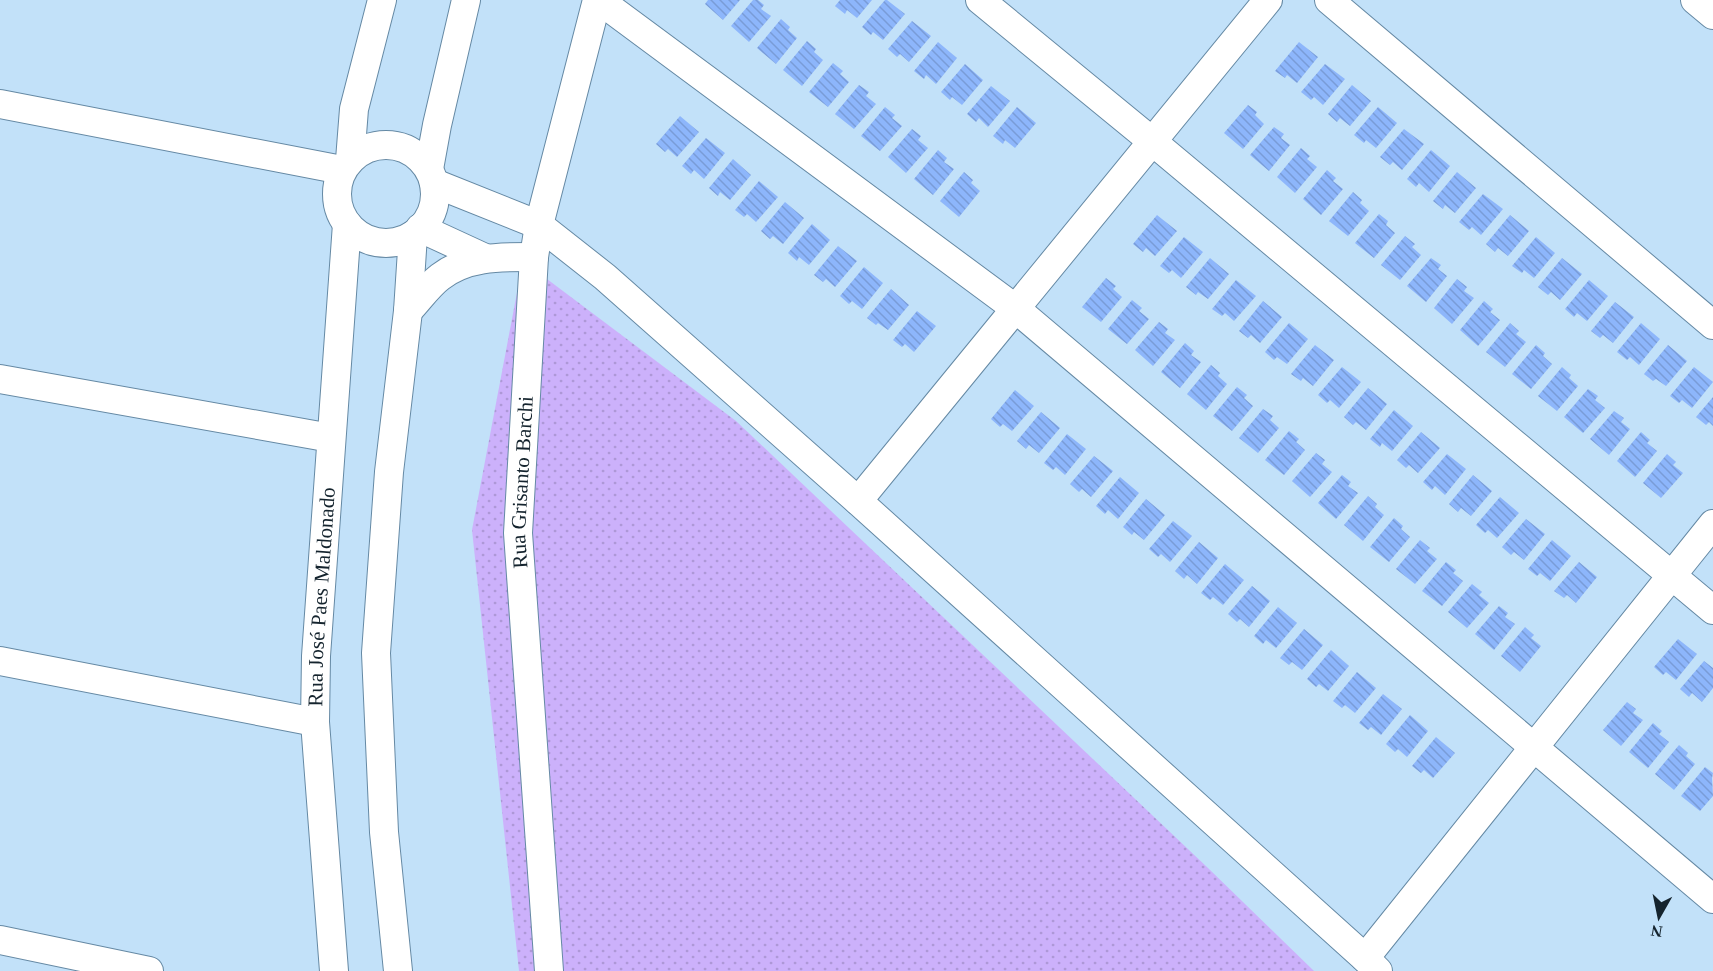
<svg xmlns="http://www.w3.org/2000/svg" width="1713" height="971" font-family="'Times New Roman',serif">
  <style>
    .grass { fill: url(#grass-dots) }
    .building { fill: url(#building-back-hatch) }
    .lines { fill: none; stroke-linecap: round; stroke-linejoin: round }
    .street-casing { stroke: #6589a4; stroke-width: 30 }
    .street { stroke: #fff; stroke-width: 28 }
    .labels { text-anchor: middle; stroke-width: 4.5; stroke-linejoin: round; paint-order: stroke }
    .street-label { font-size: 21px; fill: #15242e; stroke: #c2e1f9 }
  </style>
  <defs>
    <pattern id="grass-dots" width="8" height="8" patternUnits="userSpaceOnUse" patternTransform="scale(1.5)"><rect width="8" height="8" fill="#ccb1fb"/><path d="M2 2h.1M6 6h.1" fill="none" stroke="#ae98d7" stroke-width="1.8" stroke-linecap="round"/></pattern>
    <pattern id="building-back-hatch" width="6" height="6" patternUnits="userSpaceOnUse" patternTransform="scale(1.5)"><rect width="6" height="6" fill="#8db6fb"/><path d="M-1 5l2 2M0 0l6 6M5-1l2 2" fill="none" stroke="#799cd7"/></pattern>
  </defs>
  <rect width="100%" height="100%" fill="#c2e1f9"/>
  <path class="grass" d="M 523,261 L 736,421 L 1208,868 L 1314,971 L 519,971 L 472,530 Z"/>
  <g class="building">
    <path d="M 708,0 L 740,0 L 723,20 L 705,4 Z"/>
    <path d="M 753,0 L 758,0 L 764,5 L 761,9 L 771,16 L 749,42 L 731,26 Z"/>
    <path d="M 840,0 L 872,0 L 857,18 L 847,10 L 845,14 L 835,6 Z"/>
    <path d="M 885,0 L 887,0 L 905,14 L 883,40 L 873,32 L 871,35 L 862,27 Z"/>
    <path d="M 781,19 L 790,27 L 788,30 L 797,38 L 776,64 L 757,48 Z"/>
    <path d="M 912,21 L 931,36 L 909,62 L 900,54 L 897,57 L 888,49 Z"/>
    <path d="M 807,41 L 816,49 L 814,52 L 823,60 L 802,86 L 783,70 Z"/>
    <path d="M 938,42 L 957,58 L 936,84 L 926,75 L 924,79 L 914,71 Z"/>
    <path d="M 1299,42 L 1318,57 L 1297,83 L 1287,75 L 1285,78 L 1275,71 Z"/>
    <path d="M 833,63 L 843,71 L 840,74 L 849,82 L 828,107 L 809,92 Z"/>
    <path d="M 965,64 L 983,80 L 962,105 L 952,97 L 950,100 L 941,92 Z"/>
    <path d="M 1325,64 L 1345,79 L 1323,105 L 1314,97 L 1311,100 L 1301,92 Z"/>
    <path d="M 859,85 L 869,92 L 866,96 L 876,104 L 854,129 L 835,114 Z"/>
    <path d="M 1352,85 L 1371,101 L 1350,126 L 1340,118 L 1337,122 L 1328,114 Z"/>
    <path d="M 991,86 L 1010,101 L 988,127 L 979,118 L 976,122 L 967,114 Z"/>
    <path d="M 1248,105 L 1257,112 L 1255,115 L 1264,124 L 1243,149 L 1224,133 Z"/>
    <path d="M 885,107 L 895,115 L 892,118 L 902,126 L 880,151 L 861,136 Z"/>
    <path d="M 1017,107 L 1036,123 L 1015,148 L 1005,140 L 1003,144 L 993,136 Z"/>
    <path d="M 1378,107 L 1397,123 L 1376,148 L 1366,140 L 1364,143 L 1354,135 Z"/>
    <path d="M 680,116 L 699,132 L 677,157 L 668,149 L 665,152 L 656,144 Z"/>
    <path d="M 1274,127 L 1284,134 L 1281,138 L 1290,145 L 1269,171 L 1250,155 Z"/>
    <path d="M 912,129 L 921,136 L 918,140 L 928,148 L 906,173 L 888,157 Z"/>
    <path d="M 1404,129 L 1424,144 L 1402,170 L 1393,162 L 1390,165 L 1380,157 Z"/>
    <path d="M 706,138 L 725,153 L 704,179 L 694,170 L 691,174 L 682,166 Z"/>
    <path d="M 1301,148 L 1310,156 L 1307,159 L 1317,167 L 1295,193 L 1277,177 Z"/>
    <path d="M 938,150 L 947,158 L 944,162 L 954,169 L 933,195 L 914,179 Z"/>
    <path d="M 1431,150 L 1450,166 L 1429,192 L 1419,183 L 1416,187 L 1407,179 Z"/>
    <path d="M 733,159 L 751,175 L 730,200 L 720,192 L 718,196 L 709,188 Z"/>
    <path d="M 1327,170 L 1336,178 L 1333,181 L 1343,189 L 1321,215 L 1303,199 Z"/>
    <path d="M 964,172 L 973,180 L 971,183 L 980,191 L 959,217 L 940,201 Z"/>
    <path d="M 1457,172 L 1476,188 L 1455,213 L 1445,205 L 1443,209 L 1433,201 Z"/>
    <path d="M 759,181 L 778,197 L 756,222 L 747,214 L 744,217 L 735,210 Z"/>
    <path d="M 1353,192 L 1362,200 L 1360,203 L 1369,211 L 1348,236 L 1329,221 Z"/>
    <path d="M 1483,194 L 1503,209 L 1481,235 L 1472,227 L 1469,230 L 1459,222 Z"/>
    <path d="M 785,202 L 804,218 L 783,244 L 773,236 L 770,239 L 761,231 Z"/>
    <path d="M 1379,214 L 1388,221 L 1386,225 L 1395,233 L 1374,258 L 1355,243 Z"/>
    <path d="M 1157,215 L 1177,231 L 1155,256 L 1146,248 L 1143,252 L 1133,244 Z"/>
    <path d="M 1510,215 L 1529,231 L 1508,256 L 1498,248 L 1495,252 L 1486,244 Z"/>
    <path d="M 812,224 L 830,240 L 809,265 L 799,257 L 797,261 L 788,253 Z"/>
    <path d="M 1405,236 L 1415,244 L 1412,247 L 1421,255 L 1400,280 L 1381,265 Z"/>
    <path d="M 1184,237 L 1203,252 L 1181,278 L 1172,270 L 1169,273 L 1160,266 Z"/>
    <path d="M 1536,237 L 1555,253 L 1534,278 L 1524,270 L 1522,273 L 1512,266 Z"/>
    <path d="M 838,246 L 857,261 L 835,287 L 826,279 L 823,282 L 814,275 Z"/>
    <path d="M 1210,258 L 1229,274 L 1208,299 L 1198,292 L 1196,295 L 1186,287 Z"/>
    <path d="M 1431,258 L 1441,265 L 1438,269 L 1447,276 L 1426,302 L 1407,286 Z"/>
    <path d="M 1562,258 L 1582,274 L 1560,300 L 1551,292 L 1548,295 L 1538,287 Z"/>
    <path d="M 864,267 L 883,283 L 862,309 L 852,301 L 849,304 L 840,296 Z"/>
    <path d="M 1106,278 L 1116,286 L 1113,289 L 1122,297 L 1101,322 L 1082,307 Z"/>
    <path d="M 1457,279 L 1467,287 L 1464,291 L 1474,298 L 1452,324 L 1434,308 Z"/>
    <path d="M 1236,280 L 1256,296 L 1234,321 L 1225,313 L 1222,316 L 1212,309 Z"/>
    <path d="M 1589,280 L 1608,296 L 1587,321 L 1577,313 L 1574,317 L 1565,309 Z"/>
    <path d="M 891,289 L 909,305 L 888,330 L 878,323 L 876,325 L 867,318 Z"/>
    <path d="M 1132,300 L 1142,308 L 1139,311 L 1149,319 L 1127,344 L 1108,329 Z"/>
    <path d="M 1263,301 L 1282,317 L 1260,343 L 1251,335 L 1248,338 L 1239,331 Z"/>
    <path d="M 1484,301 L 1493,309 L 1490,312 L 1500,320 L 1478,346 L 1460,330 Z"/>
    <path d="M 1615,302 L 1634,317 L 1613,343 L 1603,335 L 1600,338 L 1591,331 Z"/>
    <path d="M 917,311 L 936,326 L 914,352 L 905,344 L 902,347 L 893,340 Z"/>
    <path d="M 1159,322 L 1168,329 L 1165,333 L 1175,340 L 1153,366 L 1135,350 Z"/>
    <path d="M 1289,323 L 1308,339 L 1287,364 L 1277,357 L 1274,360 L 1265,352 Z"/>
    <path d="M 1510,323 L 1519,331 L 1516,334 L 1526,342 L 1505,367 L 1486,352 Z"/>
    <path d="M 1641,323 L 1660,339 L 1639,365 L 1630,357 L 1627,360 L 1617,352 Z"/>
    <path d="M 1185,343 L 1194,351 L 1191,355 L 1201,362 L 1180,388 L 1161,372 Z"/>
    <path d="M 1315,345 L 1334,360 L 1313,386 L 1303,378 L 1301,381 L 1291,374 Z"/>
    <path d="M 1536,345 L 1545,353 L 1543,356 L 1552,364 L 1531,389 L 1512,374 Z"/>
    <path d="M 1668,345 L 1687,361 L 1666,386 L 1656,379 L 1653,381 L 1644,374 Z"/>
    <path d="M 1211,365 L 1220,373 L 1218,376 L 1227,384 L 1206,410 L 1187,394 Z"/>
    <path d="M 1342,367 L 1361,382 L 1339,408 L 1330,400 L 1327,403 L 1318,395 Z"/>
    <path d="M 1562,367 L 1571,375 L 1569,378 L 1578,386 L 1557,411 L 1538,396 Z"/>
    <path d="M 1694,367 L 1713,382 L 1692,408 L 1682,400 L 1679,403 L 1670,396 Z"/>
    <path d="M 1237,387 L 1247,395 L 1244,398 L 1253,406 L 1232,431 L 1213,416 Z"/>
    <path d="M 1368,388 L 1387,404 L 1366,430 L 1356,422 L 1353,425 L 1344,417 Z"/>
    <path d="M 1588,389 L 1598,396 L 1595,400 L 1605,408 L 1583,433 L 1564,417 Z"/>
    <path d="M 1015,390 L 1034,406 L 1012,431 L 1003,424 L 1000,427 L 991,419 Z"/>
    <path d="M 1713,397 L 1713,426 L 1709,422 L 1706,425 L 1696,417 Z"/>
    <path d="M 1263,409 L 1273,416 L 1270,420 L 1279,428 L 1258,453 L 1239,438 Z"/>
    <path d="M 1394,410 L 1413,426 L 1392,451 L 1382,443 L 1380,447 L 1370,439 Z"/>
    <path d="M 1614,411 L 1624,418 L 1621,422 L 1630,429 L 1609,455 L 1590,439 Z"/>
    <path d="M 1041,412 L 1060,428 L 1039,453 L 1029,445 L 1026,449 L 1017,441 Z"/>
    <path d="M 1289,431 L 1299,439 L 1296,442 L 1305,450 L 1284,475 L 1265,460 Z"/>
    <path d="M 1421,432 L 1440,448 L 1418,473 L 1409,465 L 1406,468 L 1397,460 Z"/>
    <path d="M 1641,432 L 1650,440 L 1647,443 L 1657,451 L 1635,477 L 1617,461 Z"/>
    <path d="M 1067,434 L 1086,449 L 1065,475 L 1056,467 L 1053,470 L 1044,463 Z"/>
    <path d="M 1316,453 L 1325,460 L 1322,464 L 1332,472 L 1310,497 L 1292,481 Z"/>
    <path d="M 1447,454 L 1466,469 L 1445,495 L 1435,486 L 1432,490 L 1423,482 Z"/>
    <path d="M 1667,454 L 1676,462 L 1673,465 L 1683,473 L 1661,498 L 1643,483 Z"/>
    <path d="M 1094,456 L 1113,471 L 1091,497 L 1082,489 L 1079,492 L 1070,484 Z"/>
    <path d="M 1342,475 L 1351,482 L 1348,486 L 1358,493 L 1336,519 L 1318,503 Z"/>
    <path d="M 1473,475 L 1492,491 L 1471,516 L 1461,508 L 1458,512 L 1449,504 Z"/>
    <path d="M 1120,477 L 1139,493 L 1118,519 L 1108,510 L 1105,514 L 1096,506 Z"/>
    <path d="M 1368,496 L 1377,504 L 1375,507 L 1384,515 L 1363,541 L 1344,525 Z"/>
    <path d="M 1500,497 L 1519,513 L 1497,538 L 1488,530 L 1485,533 L 1476,525 Z"/>
    <path d="M 1146,499 L 1165,515 L 1144,540 L 1134,532 L 1132,535 L 1123,527 Z"/>
    <path d="M 1394,518 L 1403,526 L 1401,529 L 1410,537 L 1389,562 L 1370,547 Z"/>
    <path d="M 1526,519 L 1545,534 L 1524,560 L 1514,552 L 1511,555 L 1502,547 Z"/>
    <path d="M 1173,521 L 1192,536 L 1170,562 L 1161,554 L 1158,557 L 1149,549 Z"/>
    <path d="M 1420,540 L 1430,548 L 1427,551 L 1437,559 L 1415,584 L 1396,569 Z"/>
    <path d="M 1552,540 L 1571,556 L 1550,581 L 1540,573 L 1537,576 L 1528,569 Z"/>
    <path d="M 1199,542 L 1218,558 L 1197,584 L 1187,575 L 1184,579 L 1175,571 Z"/>
    <path d="M 1446,562 L 1456,570 L 1453,573 L 1463,581 L 1442,606 L 1422,591 Z"/>
    <path d="M 1579,562 L 1597,577 L 1576,603 L 1567,595 L 1564,598 L 1554,591 Z"/>
    <path d="M 1225,564 L 1244,580 L 1223,605 L 1213,597 L 1210,600 L 1201,593 Z"/>
    <path d="M 1472,584 L 1482,592 L 1479,595 L 1489,603 L 1467,628 L 1448,612 Z"/>
    <path d="M 1252,586 L 1270,601 L 1249,627 L 1240,619 L 1237,622 L 1228,614 Z"/>
    <path d="M 1499,606 L 1508,613 L 1505,617 L 1515,624 L 1494,650 L 1475,634 Z"/>
    <path d="M 1278,607 L 1297,623 L 1276,648 L 1266,640 L 1263,644 L 1254,636 Z"/>
    <path d="M 1525,627 L 1534,635 L 1531,638 L 1541,646 L 1520,672 L 1501,656 Z"/>
    <path d="M 1304,629 L 1323,645 L 1302,670 L 1292,662 L 1289,665 L 1280,658 Z"/>
    <path d="M 1678,639 L 1697,654 L 1676,680 L 1666,672 L 1663,675 L 1654,667 Z"/>
    <path d="M 1331,650 L 1349,666 L 1328,691 L 1319,684 L 1316,687 L 1307,679 Z"/>
    <path d="M 1704,661 L 1713,668 L 1713,688 L 1702,702 L 1692,693 L 1689,697 L 1680,689 Z"/>
    <path d="M 1357,672 L 1376,688 L 1355,713 L 1345,705 L 1342,708 L 1333,701 Z"/>
    <path d="M 1383,694 L 1402,709 L 1381,735 L 1371,727 L 1368,730 L 1359,723 Z"/>
    <path d="M 1627,702 L 1636,709 L 1633,713 L 1643,720 L 1621,746 L 1603,730 Z"/>
    <path d="M 1410,715 L 1428,731 L 1407,757 L 1398,749 L 1395,752 L 1386,744 Z"/>
    <path d="M 1653,723 L 1662,731 L 1659,734 L 1669,742 L 1648,768 L 1629,752 Z"/>
    <path d="M 1436,737 L 1455,753 L 1433,778 L 1424,770 L 1421,773 L 1412,766 Z"/>
    <path d="M 1679,745 L 1688,753 L 1686,756 L 1695,764 L 1674,790 L 1655,774 Z"/>
    <path d="M 1705,767 L 1713,773 L 1712,778 L 1713,796 L 1700,811 L 1681,796 Z"/>
  </g>
  <g class="lines">
    <defs>
      <g id="street">
        <path d="M 599,0 L 1016,309 L 1713,899"/>
        <path d="M 980,0 L 1153,142 L 1713,610"/>
        <path d="M 1329,0 L 1713,325"/>
        <path d="M 1695,0 L 1713,15"/>
        <path d="M 0,104 L 342,170"/>
        <circle cx="386" cy="194" r="49"/>
        <path d="M 350,160 L 354,109 L 382,0"/>
        <path d="M 429,169 L 437,125 L 466,0"/>
        <path d="M 434,183 L 539,225 L 605,277 L 858,501 L 1365,958 L 1378,971"/>
        <path d="M 420,228 L 485,258"/>
        <path d="M 408,311 C 418,301 428,286 440,277 C 467,256 501,257 534,257"/>
        <path d="M 0,379 L 331,438"/>
        <path d="M 858,501 L 1268,0"/>
        <path d="M 0,661 L 315,722"/>
        <path d="M 0,940 L 149,971"/>
        <path d="M 1365,958 L 1713,524"/>
        <path id="s1" d="M 334,971 L 315,722 L 316,656 L 347,224"/>
        <path d="M 398,971 L 384,832 L 376,653 L 389,472 L 408,311 L 413,235"/>
        <path id="s2" d="M 549,971 L 518,533 L 534,257 L 539,225 L 597,0"/>
      </g>
    </defs>
    <use href="#street" class="street-casing"/>
    <use href="#street" class="street"/>
  </g>
  <g class="labels">
    <g class="street-label">
      <text dy="7" stroke="none"><textPath href="#s2" startOffset="490">Rua Grisanto Barchi</textPath></text>
      <text dy="7" stroke="none"><textPath href="#s1" startOffset="375">Rua José Paes Maldonado</textPath></text>
    </g>
  </g>
  <g transform="translate(1659 917) rotate(189)" stroke="#c2e1f9" stroke-width="4.5" paint-order="stroke">
  <path d="M0-4.5L10 22L0 15L-10 22Z" fill="#15242e"/>
  <text y="-9" font-size="16" font-weight="bold" text-anchor="middle" fill="#15242e">N</text>
  </g>
</svg>
